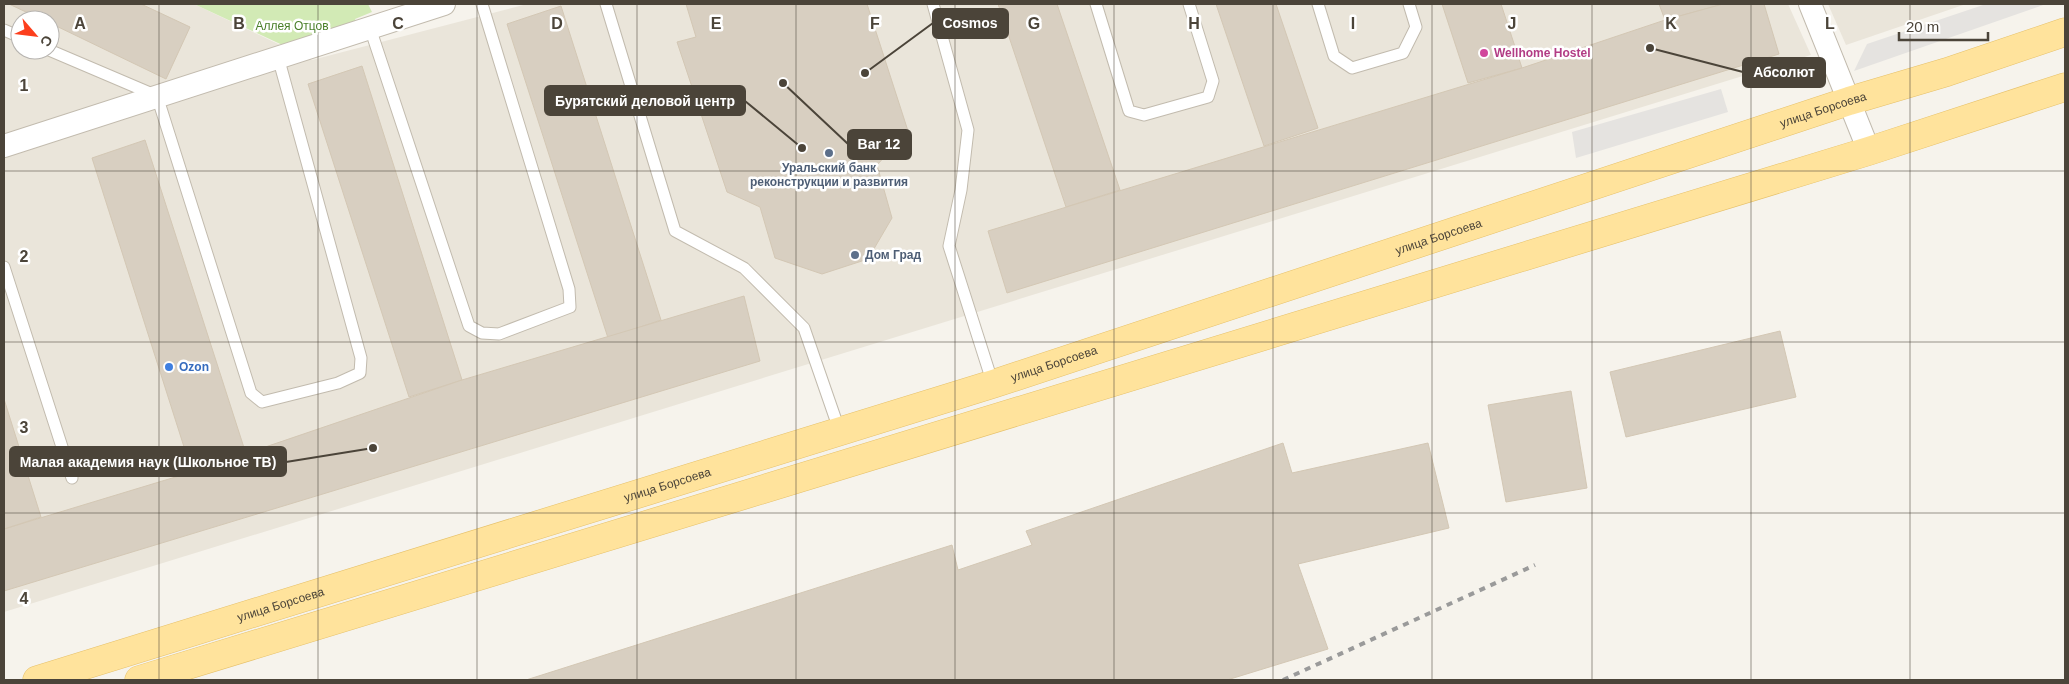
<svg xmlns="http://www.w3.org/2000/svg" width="2069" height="684" font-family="Arial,sans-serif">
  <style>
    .residential { fill: #eae5da; fill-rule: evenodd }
    .green { fill: #d2eab5 }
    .parking { fill: #e5e3e0 }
    .building { fill: #d8cfc1; stroke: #d3c7b4 }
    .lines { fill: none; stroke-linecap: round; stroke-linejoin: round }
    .lane-casing { stroke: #c2bbae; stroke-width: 13 }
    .street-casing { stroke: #c2bbae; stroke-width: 24 }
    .primary-casing { stroke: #e6c16a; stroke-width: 29 }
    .lane { stroke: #fff; stroke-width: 11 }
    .street { stroke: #fff; stroke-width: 22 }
    .primary { stroke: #ffe39c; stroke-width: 28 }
    .rail { stroke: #9a9a9a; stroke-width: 4; stroke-dasharray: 6 6; stroke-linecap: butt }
    .grid { fill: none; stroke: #4b4439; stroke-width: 1; stroke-opacity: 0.55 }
    .hotel-dot { fill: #d1479c; stroke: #fff; stroke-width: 2 }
    .service-dot { fill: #5c6f8a; stroke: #fff; stroke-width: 2 }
    .shop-dot { fill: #3f7fe0; stroke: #fff; stroke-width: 2 }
    .labels { text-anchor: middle; stroke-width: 5; stroke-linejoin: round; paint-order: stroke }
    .park-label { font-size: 12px; fill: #4a7f2a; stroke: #fff }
    .hotel-label { font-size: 12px; font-weight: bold; fill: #b23c85; stroke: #fff; text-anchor: start }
    .street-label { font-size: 12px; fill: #4b4439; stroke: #fff }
    .service-label { font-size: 12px; font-weight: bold; fill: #4e5e75; stroke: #fff }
    .shop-label { font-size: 12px; font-weight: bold; fill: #366cbe; stroke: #fff; text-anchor: start }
    .grid-label { font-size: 16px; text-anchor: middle; font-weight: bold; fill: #4b4439; stroke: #fff; stroke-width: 5; stroke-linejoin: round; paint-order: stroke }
    .leader { fill: none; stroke: #4b4439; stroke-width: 2 }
    .callout-dot { fill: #4b4439; stroke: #fff; stroke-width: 2 }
    .callout { fill: #4b4439; stroke: #4b4439; stroke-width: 2 }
    .callout-label { font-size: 14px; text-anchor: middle; font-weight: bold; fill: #fff }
  </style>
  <rect width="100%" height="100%" fill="#f6f3ec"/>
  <g class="residential">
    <path d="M 4,4 L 194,4 L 312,60 L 527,4 L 1788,4 L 1811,55 L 4,612 ZM 20,20 L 50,20 L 50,50 L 20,50 Z"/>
    <path d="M 1828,4 L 1966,4 L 1846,45 Z"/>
  </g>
  <path class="green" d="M 194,4 L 368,4 L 372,12 L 355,19 L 358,26 L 291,49 Z"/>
  <g class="parking">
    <path d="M 1986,4 L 2046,4 L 1854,71 L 1867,44 Z"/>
    <path d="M 1721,89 L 1728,112 L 1576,158 L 1572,132 Z"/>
  </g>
  <g class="building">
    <path d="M 9,4 L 141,4 L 190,27 L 166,79 L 50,23 L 50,20 L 43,20 Z"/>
    <path d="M 686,4 L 867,4 L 908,131 L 877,165 L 892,218 L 868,259 L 822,274 L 775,258 L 760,207 L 727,192 L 677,42 L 696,37 Z"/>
    <path d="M 998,4 L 1057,4 L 1120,190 L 1066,207 Z"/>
    <path d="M 1216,4 L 1276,4 L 1318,128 L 1264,146 Z"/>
    <path d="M 1442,4 L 1501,4 L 1522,68 L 1468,83 Z"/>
    <path d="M 1659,4 L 1720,4 L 1720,5 L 1665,20 Z"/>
    <path d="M 1723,4 L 1764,4 L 1779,54 L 1007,293 L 988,231 L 1522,68 L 1665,20 Z"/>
    <path d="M 561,6 L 661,320 L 608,338 L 507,24 Z"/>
    <path d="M 362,66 L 462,380 L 409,397 L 308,84 Z"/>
    <path d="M 145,140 L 246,454 L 192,472 L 92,158 Z"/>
    <path d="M 744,296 L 760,361 L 4,591 L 4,529 L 192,472 L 462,380 Z"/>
    <path d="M 1780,331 L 1796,397 L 1626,437 L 1610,372 Z"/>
    <path d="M 1571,391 L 1587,488 L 1506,502 L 1488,405 Z"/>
    <path d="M 4,399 L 41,517 L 4,529 Z"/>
    <path d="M 1283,443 L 1292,473 L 1428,443 L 1449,528 L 1298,564 L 1328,649 L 1227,680 L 526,680 L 952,545 L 958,570 L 1032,545 L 1026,531 Z"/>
  </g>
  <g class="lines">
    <defs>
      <g id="lane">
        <path d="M 606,4 L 675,231 L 744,268 L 804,328 L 840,432"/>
        <path d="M 933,4 L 968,130 L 961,190 L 949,246 L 993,384"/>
        <path d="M 1096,4 L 1129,111 L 1144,115 L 1208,97 L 1213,81 L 1189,4"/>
        <path d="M 1318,4 L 1334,56 L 1352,68 L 1403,53 L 1416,27 L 1409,4"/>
        <path d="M 370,28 L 469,326 L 482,333 L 499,334 L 570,307 L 569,289 L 482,4"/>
        <path d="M 4,30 L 20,37"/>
        <path d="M 49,50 L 157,96 L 251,393 L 262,402 L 338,383 L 360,373 L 361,358 L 278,57"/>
        <path d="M 4,267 L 72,478"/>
      </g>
      <g id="street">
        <path d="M 1810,4 L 1869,151"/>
        <path d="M 4,146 L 444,4"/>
      </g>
      <g id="primary">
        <path id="s1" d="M 37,680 L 993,384 L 1849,101 L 1947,72 L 2065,32"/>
        <path d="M 139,680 L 1869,151 L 2065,87"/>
      </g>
    </defs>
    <use href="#lane" class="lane-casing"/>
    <use href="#street" class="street-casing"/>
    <use href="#primary" class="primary-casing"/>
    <use href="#lane" class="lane"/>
    <use href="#street" class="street"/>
    <use href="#primary" class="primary"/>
    <path class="rail" d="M 1283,680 L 1535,565"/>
  </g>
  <path class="grid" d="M 159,4 L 159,680M 318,4 L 318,680M 477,4 L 477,680M 637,4 L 637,680M 796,4 L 796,680M 955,4 L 955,680M 1114,4 L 1114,680M 1273,4 L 1273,680M 1432,4 L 1432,680M 1592,4 L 1592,680M 1751,4 L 1751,680M 1910,4 L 1910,680M 4,171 L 2065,171M 4,342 L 2065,342M 4,513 L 2065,513"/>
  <circle class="hotel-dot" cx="1484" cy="53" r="5"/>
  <g class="service-dot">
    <circle cx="829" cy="153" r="5"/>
    <circle cx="855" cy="255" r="5"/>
  </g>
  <circle class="shop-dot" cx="169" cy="367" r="5"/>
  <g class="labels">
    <g class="park-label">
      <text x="292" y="30">Аллея Отцов</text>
    </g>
    <g class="hotel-label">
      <text x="1494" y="57">Wellhome Hostel</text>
    </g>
    <g class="street-label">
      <text dy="4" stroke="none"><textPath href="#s1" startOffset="1875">улица Борсоева</textPath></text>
      <text dy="4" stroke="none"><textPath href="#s1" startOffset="1470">улица Борсоева</textPath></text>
      <text dy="4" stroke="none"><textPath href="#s1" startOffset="1065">улица Борсоева</textPath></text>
      <text dy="4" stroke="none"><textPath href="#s1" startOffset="660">улица Борсоева</textPath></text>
      <text dy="4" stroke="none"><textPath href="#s1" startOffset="255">улица Борсоева</textPath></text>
    </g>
    <g class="service-label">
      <text x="829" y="172">Уральский банк<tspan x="829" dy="14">реконструкции и развития</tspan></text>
      <text x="865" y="259" text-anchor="start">Дом Град</text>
    </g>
    <g class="shop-label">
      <text x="179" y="371">Ozon</text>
    </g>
  </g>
  <g class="grid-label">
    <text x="80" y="29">A</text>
    <text x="239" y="29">B</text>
    <text x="398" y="29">C</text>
    <text x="557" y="29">D</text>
    <text x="716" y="29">E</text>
    <text x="875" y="29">F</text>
    <text x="1034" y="29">G</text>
    <text x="1194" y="29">H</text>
    <text x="1353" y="29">I</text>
    <text x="1512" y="29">J</text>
    <text x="1671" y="29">K</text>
    <text x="1830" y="29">L</text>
    <text x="24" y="91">1</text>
    <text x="24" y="262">2</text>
    <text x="24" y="433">3</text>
    <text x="24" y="604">4</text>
  </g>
  <path class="leader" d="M865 73L933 23M1650 48L1743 72M802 148L745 101M783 83L848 144M373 448L286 462"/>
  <g class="callout-dot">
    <circle cx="865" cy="73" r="5"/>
    <circle cx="1650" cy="48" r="5"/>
    <circle cx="802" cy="148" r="5"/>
    <circle cx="783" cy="83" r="5"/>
    <circle cx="373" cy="448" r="5"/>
  </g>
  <g class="callout">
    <rect x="933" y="9" width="75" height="29" rx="5"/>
    <rect x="1743" y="58" width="82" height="29" rx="5"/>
    <rect x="545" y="86" width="200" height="29" rx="5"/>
    <rect x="848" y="130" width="63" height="29" rx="5"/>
    <rect x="10" y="447" width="276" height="29" rx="5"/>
  </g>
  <g class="callout-label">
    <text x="970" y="28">Cosmos</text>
    <text x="1784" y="77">Абсолют</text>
    <text x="645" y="106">Бурятский деловой центр</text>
    <text x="879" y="149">Bar 12</text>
    <text x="148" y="467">Малая академия наук (Школьное ТВ)</text>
  </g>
  <rect width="2069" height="684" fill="none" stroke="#4b4439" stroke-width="10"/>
  <g transform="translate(35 35) rotate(118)"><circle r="24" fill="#ffffff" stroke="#b7b4b0"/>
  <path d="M0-4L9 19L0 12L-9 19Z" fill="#fc3f1d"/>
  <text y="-8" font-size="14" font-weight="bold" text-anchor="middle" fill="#4b4439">С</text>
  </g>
  <path d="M1899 32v8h89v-8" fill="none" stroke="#4b4439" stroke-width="2.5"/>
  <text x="1906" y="32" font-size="15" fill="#4b4439" stroke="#ffffff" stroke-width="4" paint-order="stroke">20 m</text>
</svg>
